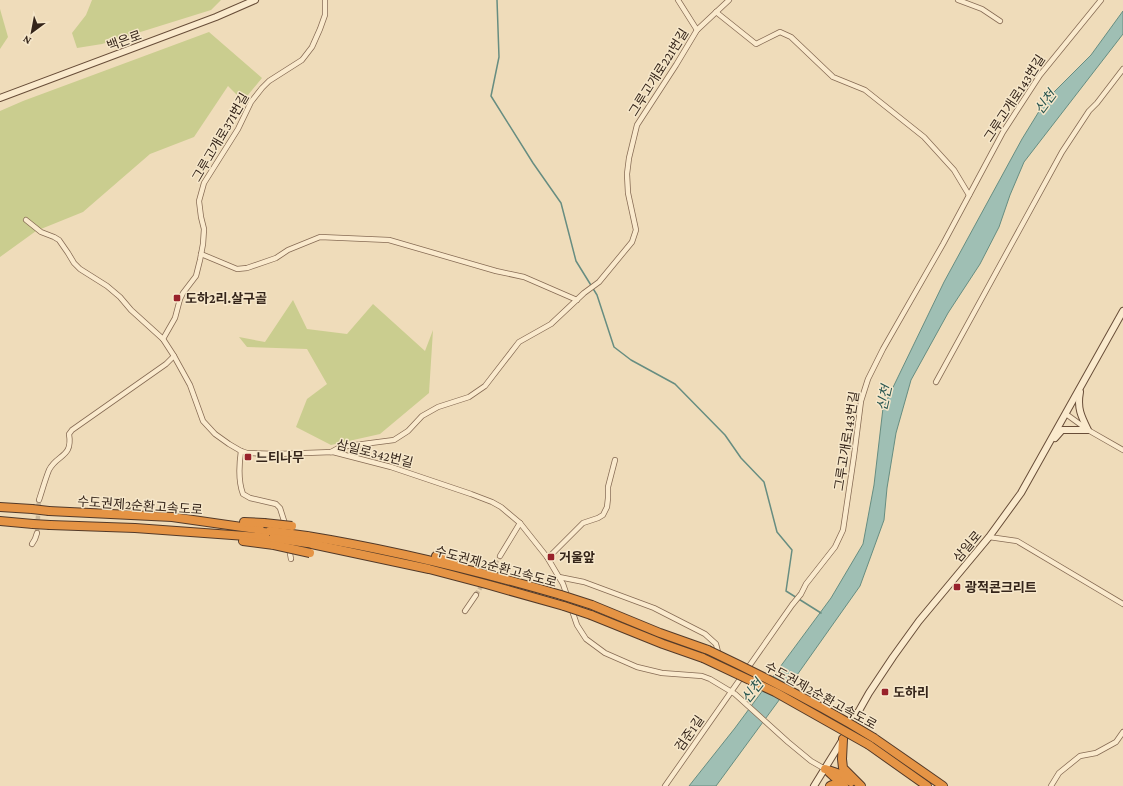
<svg xmlns="http://www.w3.org/2000/svg" width="1123" height="786" font-family="'Crimson Pro','Noto Sans KR',serif">
  <style>
    .green { fill: #cacd8f }
    .water { fill: #9fbfb4; stroke: #678d81 }
    .lines { fill: none; stroke-linecap: round; stroke-linejoin: round }
    .stream { stroke: #678d81; stroke-width: 1.5 }
    .minor-tunnel { stroke: #cab79a; stroke-width: 4.5; stroke-dasharray: 4.5 2; stroke-linecap: butt }
    .minor-casing { stroke: #866b54; stroke-width: 6 }
    .secondary-casing { stroke: #684d38; stroke-width: 8 }
    .motorway-casing { stroke: #533a29; stroke-width: 10 }
    .minor { stroke: #faeacd; stroke-width: 4.5 }
    .secondary { stroke: #faeacd; stroke-width: 6 }
    .motorway { stroke: #e59445; stroke-width: 8 }
    .motorway-bridge-casing { stroke: #533a29; stroke-width: 10; stroke-linecap: butt }
    .motorway-bridge { stroke: #e59445; stroke-width: 8 }
    .poi-dot { fill: #98222b; stroke: #f6e7ca; stroke-width: 1.5 }
    .labels { text-anchor: middle; stroke-width: 3; stroke-linejoin: round; paint-order: stroke }
    .street-label { font-size: 13px; fill: #35251a; stroke: #f6e7ca }
    .poi-label { font-size: 13px; font-weight: bold; fill: #35251a; stroke: #f6e7ca; text-anchor: start }
    .water-label { font-size: 14px; font-style: italic; fill: #28554f; stroke: #f6e7ca }
  </style>
  <rect width="100%" height="100%" fill="#efdcba"/>
  <g class="green">
    <path d="M 92,0 L 221,0 L 211,10 L 102,44 L 77,48 L 72,33 L 86,15 Z"/>
    <path d="M 0,9 L 8,37 L 0,49 Z"/>
    <path d="M 209,32 L 262,78 L 243,101 L 228,86 L 194,137 L 150,154 L 83,212 L 36,231 L 0,257 L 0,111 L 23,101 Z"/>
    <path d="M 293,300 L 307,329 L 347,334 L 373,304 L 425,351 L 433,330 L 429,393 L 380,434 L 331,445 L 296,427 L 307,399 L 327,384 L 307,349 L 247,347 L 239,337 L 265,342 Z"/>
  </g>
  <path class="water" d="M 1123,11 L 1123,34 L 1024,162 L 1010,195 L 999,227 L 980,264 L 948,313 L 911,380 L 896,433 L 887,488 L 884,520 L 860,586 L 785,692 L 716,786 L 689,786 L 735,728 L 831,598 L 863,544 L 874,485 L 883,408 L 944,282 L 1022,139 L 1046,100 L 1091,55 Z"/>
  <g class="lines">
    <path class="stream" d="M 497,0 L 499,57 L 491,96 L 533,163 L 561,203 L 576,261 L 597,295 L 614,347 L 631,360 L 675,384 L 725,435 L 741,458 L 764,482 L 777,532 L 792,550 L 786,591 L 821,613"/>
    <g class="minor-tunnel">
      <path d="M 37,533 L 39,500"/>
      <path d="M 488,575 L 500,556"/>
      <path d="M 476,595 L 483,583"/>
    </g>
    <defs>
      <g id="minor">
        <path d="M 325,0 L 325,15 L 320,29 L 312,47 L 302,60 L 269,81 L 262,88 L 251,102 L 238,129 L 204,183 L 199,201 L 201,217 L 204,229 L 203,244 L 200,260 L 196,276 L 183,293 L 180,299 L 175,318 L 163,339 L 174,356 L 190,385 L 203,421 L 215,434 L 229,444 L 241,451 L 247,453 L 277,454 L 333,452 L 391,467 L 471,494 L 492,502 L 501,507 L 520,523 L 547,557 L 563,584 L 577,625 L 586,639 L 605,653 L 637,667 L 662,673 L 702,676 L 710,679 L 735,694 L 788,742 L 811,761 L 825,769"/>
        <path d="M 678,0 L 697,30"/>
        <path d="M 958,0 L 982,9 L 1000,21"/>
        <path d="M 716,12 L 756,44 L 780,32 L 791,37 L 833,77 L 865,90 L 924,137 L 954,170 L 969,195"/>
        <path d="M 26,220 L 41,232 L 54,237 L 59,240 L 68,253 L 74,263 L 80,269 L 107,286 L 120,297 L 131,310 L 163,339"/>
        <path d="M 201,254 L 237,269 L 247,268 L 276,258 L 288,250 L 320,237 L 389,240 L 496,271 L 524,277 L 577,300"/>
        <path d="M 936,382 L 1062,152 L 1089,111 L 1097,103 L 1123,69"/>
        <path d="M 1066,414 L 1088,430 L 1123,450"/>
        <path d="M 241,451 C 239,465 238,481 243,494 L 250,498 L 276,504 L 280,508 L 286,527"/>
        <path d="M 331,452 L 340,447 L 394,440 L 408,431 L 422,416 L 438,407 L 469,397 L 485,386 L 519,342 L 551,324 L 584,293 L 599,282 L 632,242 L 636,230 L 628,193 L 627,174 L 629,158 L 637,125 L 676,65 L 697,30 L 729,0"/>
        <path d="M 39,500 C 42,491 45,480 49,470 C 57,454 73,458 69,434 L 72,430 L 166,364 L 174,356"/>
        <path d="M 989,537 L 1017,541 L 1123,604"/>
        <path d="M 32,544 L 35,539 L 37,533"/>
        <path d="M 289,548 L 291,559"/>
        <path d="M 500,556 L 520,523"/>
        <path d="M 547,557 L 551,555 L 583,523 L 598,518 L 603,515 L 607,507 L 608,498 L 608,487 L 615,460"/>
        <path d="M 559,577 L 584,582 L 654,608 L 705,634 L 716,644 L 718,652"/>
        <path d="M 465,611 L 476,595"/>
        <path d="M 665,786 L 792,605 L 801,594 L 806,584 L 835,547 L 843,530 L 854,456 L 861,401 L 868,379 L 883,349 L 943,244 L 1003,132 L 1040,75 L 1101,0"/>
        <path d="M 1051,786 L 1059,773 L 1080,756 L 1096,753 L 1116,742 L 1123,732"/>
      </g>
      <g id="secondary">
        <path d="M 0,98 L 216,17 L 255,0"/>
        <path d="M 1055,438 L 1062,430 L 1088,430 C 1081,416 1077,408 1080,392"/>
        <path d="M 814,786 L 843,739 L 869,693 L 893,657 L 919,621 L 989,537 L 1021,493 L 1123,311"/>
      </g>
      <g id="motorway">
        <path d="M 0,507 L 32,509"/>
        <path d="M 49,511 L 172,517 L 270,531"/>
        <path d="M 0,521 L 33,524"/>
        <path d="M 244,522 L 264,523"/>
        <path d="M 50,525 L 135,528 L 273,538"/>
        <path d="M 307,536 C 393,550 478,571 561,595"/>
        <path d="M 243,541 L 274,545"/>
        <path d="M 307,543 L 429,569 L 486,584 L 564,606"/>
        <path d="M 436,556 L 456,563"/>
        <path d="M 592,605 L 660,633 L 708,650"/>
        <path d="M 591,615 L 663,644 L 703,658"/>
        <path d="M 874,738 L 943,786"/>
        <path d="M 843,739 L 842,759 L 843,768 L 861,786"/>
        <path d="M 869,745 L 927,786"/>
        <path d="M 825,769 L 840,774 L 851,782"/>
        <path d="M 829,772 L 844,786"/>
        <path d="M 830,786 L 832,785 L 837,786"/>
      </g>
    </defs>
    <use href="#minor" class="minor-casing"/>
    <use href="#secondary" class="secondary-casing"/>
    <use href="#motorway" class="motorway-casing"/>
    <use href="#minor" class="minor"/>
    <use href="#secondary" class="secondary"/>
    <use href="#motorway" class="motorway"/>
    <defs>
      <g id="motorway-bridge">
        <path d="M 32,509 L 49,511"/>
        <path d="M 264,523 L 292,526"/>
        <path d="M 33,524 L 50,525"/>
        <path d="M 270,531 L 307,536"/>
        <path d="M 273,538 L 307,543"/>
        <path d="M 274,545 L 310,553"/>
        <path d="M 561,595 L 592,605"/>
        <path d="M 564,606 L 591,615"/>
        <path d="M 708,650 C 765,677 820,705 874,738"/>
        <path d="M 703,658 L 775,692 L 869,745"/>
      </g>
    </defs>
    <use href="#motorway-bridge" class="motorway-bridge-casing"/>
    <use href="#motorway-bridge" class="motorway-bridge"/>
  </g>
  <g class="poi-dot">
    <rect x="173" y="294" width="8" height="8" rx="2"/>
    <rect x="244" y="453" width="8" height="8" rx="2"/>
    <rect x="547" y="553" width="8" height="8" rx="2"/>
    <rect x="953" y="583" width="8" height="8" rx="2"/>
    <rect x="881" y="688" width="8" height="8" rx="2"/>
  </g>
  <g class="labels">
    <g class="street-label">
      <text transform="translate(124 40) rotate(-20)" y="5">백은로</text>
      <text transform="translate(658 72) rotate(-58)" y="5">그루고개로221번길</text>
      <text transform="translate(1014 98) rotate(-57)" y="5">그루고개로143번길</text>
      <text transform="translate(220 137) rotate(-60)" y="5">그루고개로371번길</text>
      <text transform="translate(846 441) rotate(-81)" y="5">그루고개로143번길</text>
      <text transform="translate(375 453) rotate(14)" y="5">삼일로342번길</text>
      <text transform="translate(140 505) rotate(4)" y="5">수도권제2순환고속도로</text>
      <text transform="translate(967 546) rotate(-50)" y="5">삼일로</text>
      <text transform="translate(496 566) rotate(15)" y="5">수도권제2순환고속도로</text>
      <text transform="translate(821 695) rotate(29)" y="5">수도권제2순환고속도로</text>
      <text transform="translate(689 733) rotate(-55)" y="5">검준1길</text>
    </g>
    <g class="poi-label">
      <text x="185" y="303">도하2리.살구골</text>
      <text x="256" y="462">느티나무</text>
      <text x="559" y="562">거울앞</text>
      <text x="965" y="592">광적콘크리트</text>
      <text x="893" y="697">도하리</text>
    </g>
    <g class="water-label">
      <text transform="translate(1045 102) rotate(-53)" y="5">신천</text>
      <text transform="translate(884 398) rotate(-77)" y="5">신천</text>
      <text transform="translate(752 691) rotate(-52)" y="5">신천</text>
    </g>
  </g>
  <g transform="translate(32 32) rotate(212)" stroke="#f6e7ca" stroke-width="3" paint-order="stroke">
  <path d="M0-3L7 15L0 10L-7 15Z" fill="#35251a"/>
  <text y="-6" font-size="11" font-weight="bold" text-anchor="middle" fill="#35251a">N</text>
  </g>
</svg>
